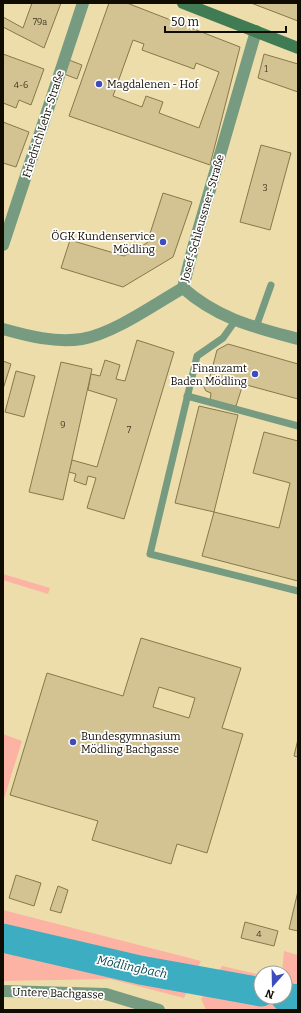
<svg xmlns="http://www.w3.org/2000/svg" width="301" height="1013" font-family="Bitter,serif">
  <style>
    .green { fill: #fcb3a3 }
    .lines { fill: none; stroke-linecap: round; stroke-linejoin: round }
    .river { stroke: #3dadc1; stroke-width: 29 }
    .building { fill: #d3c392; stroke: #87784a; fill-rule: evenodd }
    .lane { stroke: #769b80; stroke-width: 7 }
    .street { stroke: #769b80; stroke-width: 12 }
    .secondary { stroke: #417b53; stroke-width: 12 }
    .poi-dot { fill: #3d4bbe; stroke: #fff; stroke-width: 1.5 }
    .labels { text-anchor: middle; stroke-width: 3.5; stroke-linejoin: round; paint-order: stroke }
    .number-label { font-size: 9px; fill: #423a24 }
    .poi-label { font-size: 11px; fill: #110c00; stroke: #fff; text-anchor: start }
    .street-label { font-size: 11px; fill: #110c00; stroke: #fff }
    .water-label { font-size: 12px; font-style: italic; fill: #004651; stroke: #fff }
  </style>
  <rect width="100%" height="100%" fill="#edddab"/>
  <g class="green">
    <path d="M 3,574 L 50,588 L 48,594 L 3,580 Z"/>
    <path d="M 3,734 L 22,741 L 3,802 Z"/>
    <path d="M 3,910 L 201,961 L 184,998 L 110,979 L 3,981 Z"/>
    <path d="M 284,951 L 298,955 L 298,1010 L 206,1010 L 201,999 L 222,966 L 261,975 L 261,997 L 285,997 L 285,973 L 282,973 Z"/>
  </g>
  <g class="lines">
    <g class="river">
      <path d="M 3,938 L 140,970 L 261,992"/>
      <path d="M 285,997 L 298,999"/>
    </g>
  </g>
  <g class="building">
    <path d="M 32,3 L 61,3 L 44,48 L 3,27 L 3,17 L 23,28 Z"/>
    <path d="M 109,3 L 127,3 L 240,47 L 210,165 L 69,116 ZM 133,40 L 144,44 L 142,50 L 194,69 L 196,63 L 219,72 L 199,128 L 159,113 L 163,102 L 146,96 L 142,107 L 113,96 Z"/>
    <path d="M 251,3 L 298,3 L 298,21 Z"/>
    <path d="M 3,54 L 44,69 L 31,105 L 19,100 L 16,108 L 3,103 Z"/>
    <path d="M 264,54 L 298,64 L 298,92 L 258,78 Z"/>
    <path d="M 69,60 L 82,65 L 77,79 L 64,74 Z"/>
    <path d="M 3,122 L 29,132 L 16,167 L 3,163 Z"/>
    <path d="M 261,145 L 291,153 L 270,230 L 240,222 Z"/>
    <path d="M 163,193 L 192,202 L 173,257 L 123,287 L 61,268 L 70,240 L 124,256 L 147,243 Z"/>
    <path d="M 137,340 L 174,352 L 124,519 L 87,508 L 96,478 L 88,476 L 86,485 L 74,481 L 76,474 L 69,472 L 72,460 L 97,467 L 117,399 L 88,390 L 91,374 L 100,376 L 105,360 L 120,365 L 116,379 L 125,381 Z"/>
    <path d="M 228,344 L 298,364 L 298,399 L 243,384 L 236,406 L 210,401 L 211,393 L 206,391 L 203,385 L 208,384 L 217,350 Z"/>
    <path d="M 3,361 L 11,364 L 3,389 Z"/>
    <path d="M 61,362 L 92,369 L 63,500 L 29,492 Z"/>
    <path d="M 16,371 L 35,376 L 24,417 L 5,412 Z"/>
    <path d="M 199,406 L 238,415 L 214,512 L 175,503 Z"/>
    <path d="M 264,432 L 298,441 L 298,581 L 202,556 L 214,512 L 279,528 L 290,483 L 253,473 Z"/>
    <path d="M 141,638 L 241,668 L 222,728 L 243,734 L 207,853 L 177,844 L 171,864 L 92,840 L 98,821 L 10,795 L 47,673 L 123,696 ZM 159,687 L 195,698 L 189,718 L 153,707 Z"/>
    <path d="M 298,739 L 298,757 L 294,756 Z"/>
    <path d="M 16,875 L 41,883 L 34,906 L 9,898 Z"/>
    <path d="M 58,886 L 68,890 L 61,913 L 50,910 Z"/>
    <path d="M 298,891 L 298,931 L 289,929 Z"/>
    <path d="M 245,922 L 278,931 L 274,946 L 241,938 Z"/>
  </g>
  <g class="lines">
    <g class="lane">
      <path d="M 235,321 L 223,338 L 197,356 L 150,554 L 298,591"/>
      <path d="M 256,327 L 271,285"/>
      <path d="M 187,396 L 298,426"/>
    </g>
    <g class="street">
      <path d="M 3,245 L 83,3"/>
      <path d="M 183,288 C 218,319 254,327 298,339"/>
      <path d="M 3,329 C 28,336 55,343 82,339 C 113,334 155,304 183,288 L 193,248 L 256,31"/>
      <path d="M 3,991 L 106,994 L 159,1010"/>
    </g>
    <path class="secondary" d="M 183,3 L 298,48"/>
  </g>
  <g class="poi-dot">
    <circle cx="99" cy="84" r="4"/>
    <circle cx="163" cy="242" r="4"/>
    <circle cx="255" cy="374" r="4"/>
    <circle cx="73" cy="742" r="4"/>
  </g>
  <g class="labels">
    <g class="number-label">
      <text x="40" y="25">79a</text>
      <text x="266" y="72">1</text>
      <text x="21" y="88">4-6</text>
      <text x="265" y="191">3</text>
      <text x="63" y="428">9</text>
      <text x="129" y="433">7</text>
      <text x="259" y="937">4</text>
    </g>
    <g class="poi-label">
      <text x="107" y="88">Magdalenen - Hof</text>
      <text x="155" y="240" text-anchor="end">ÖGK Kundenservice<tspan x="155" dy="13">Mödling</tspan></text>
      <text x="247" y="372" text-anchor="end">Finanzamt<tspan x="247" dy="13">Baden Mödling</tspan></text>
      <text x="81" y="740">Bundesgymnasium<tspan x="81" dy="13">Mödling Bachgasse</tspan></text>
    </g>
    <g class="street-label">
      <text transform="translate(43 124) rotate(-72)" y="4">Friedrich Lehr-Straße</text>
      <text transform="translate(202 218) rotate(-74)" y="4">Josef-Schleussner-Straße</text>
      <text transform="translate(58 993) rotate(2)" y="4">Untere Bachgasse</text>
    </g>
    <g class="water-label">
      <text transform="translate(132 967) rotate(12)" y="4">Mödlingbach</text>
    </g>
  </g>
  <rect width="301" height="1013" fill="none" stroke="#110c00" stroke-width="8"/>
  <g transform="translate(273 985) rotate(200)"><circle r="19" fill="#ffffff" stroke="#a09e99"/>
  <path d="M0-3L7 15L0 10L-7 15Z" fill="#3d4bbe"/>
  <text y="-6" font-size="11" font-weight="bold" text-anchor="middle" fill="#110c00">N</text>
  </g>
  <path d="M165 26v6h121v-6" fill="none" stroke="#110c00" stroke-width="2"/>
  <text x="171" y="26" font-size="12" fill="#110c00" stroke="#ffffff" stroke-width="3" paint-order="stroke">50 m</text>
</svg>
